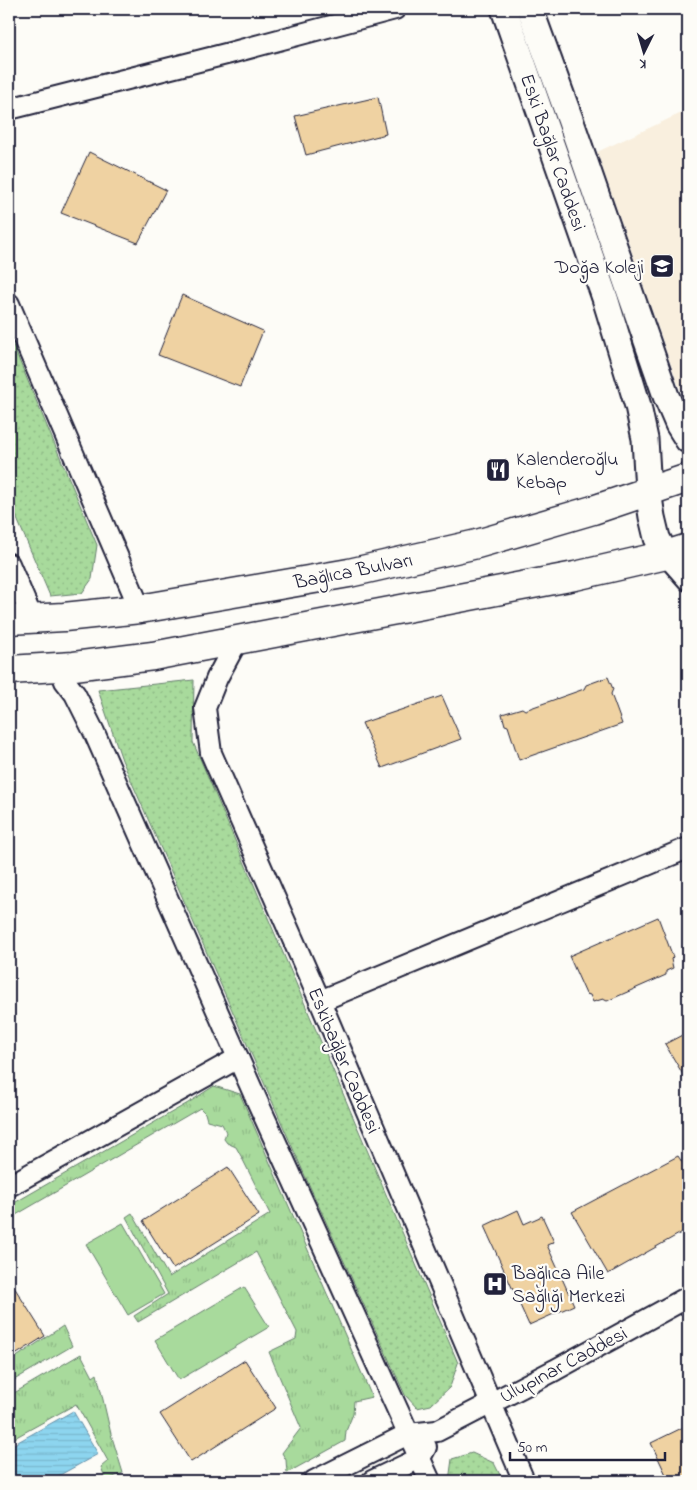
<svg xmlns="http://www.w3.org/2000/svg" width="697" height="1490" font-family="'Indie Flower',sans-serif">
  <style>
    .built { fill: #f9efde }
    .grass { fill: url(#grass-tufts); stroke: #657e6c }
    .park { fill: url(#park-dots); stroke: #657e6c }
    .garden { fill: #a8da9c; stroke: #657e6c }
    .water { fill: url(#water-rules); stroke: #628da7 }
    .building { fill: #efd2a2; stroke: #22223b }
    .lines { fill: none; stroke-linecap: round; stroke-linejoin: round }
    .minor-casing { stroke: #22223b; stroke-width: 24 }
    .tertiary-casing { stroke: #22223b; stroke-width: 29 }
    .primary-casing { stroke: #22223b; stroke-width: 31 }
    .minor { stroke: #fdfcf7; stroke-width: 20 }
    .tertiary { stroke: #fdfcf7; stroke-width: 25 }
    .primary { stroke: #fdfcf7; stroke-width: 28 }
    .labels { text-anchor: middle; stroke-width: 4.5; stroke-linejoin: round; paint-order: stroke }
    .street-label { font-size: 20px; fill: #22223b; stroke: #fdfcf7 }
    .poi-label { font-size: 20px; fill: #22223b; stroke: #fdfcf7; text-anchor: start }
  </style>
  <defs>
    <pattern id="grass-tufts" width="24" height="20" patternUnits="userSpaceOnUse" patternTransform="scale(1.25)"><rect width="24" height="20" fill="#a8da9c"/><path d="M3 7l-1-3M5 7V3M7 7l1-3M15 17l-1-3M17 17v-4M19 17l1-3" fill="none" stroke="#90bb87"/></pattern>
    <pattern id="park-dots" width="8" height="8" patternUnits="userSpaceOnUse" patternTransform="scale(1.25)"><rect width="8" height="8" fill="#a8da9c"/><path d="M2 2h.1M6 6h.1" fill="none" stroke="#90bb87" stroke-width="1.8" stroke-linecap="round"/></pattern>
    <pattern id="water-rules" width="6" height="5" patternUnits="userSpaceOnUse" patternTransform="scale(1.25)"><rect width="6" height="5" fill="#8dd5ef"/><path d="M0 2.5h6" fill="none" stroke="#79b7ce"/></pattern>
  </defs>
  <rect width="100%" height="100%" fill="#fdfcf7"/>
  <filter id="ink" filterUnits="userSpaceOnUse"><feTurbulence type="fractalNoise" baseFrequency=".02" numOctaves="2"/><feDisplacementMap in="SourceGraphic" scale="10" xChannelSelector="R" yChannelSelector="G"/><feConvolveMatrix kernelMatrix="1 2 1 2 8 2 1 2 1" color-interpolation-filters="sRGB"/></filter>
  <g filter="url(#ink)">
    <path class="built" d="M 688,110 L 688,404 L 676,379 L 597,152 Z"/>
    <g class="grass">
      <path d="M 214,1086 L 240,1094 L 372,1397 L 354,1401 L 353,1414 L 346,1431 L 345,1441 L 287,1473 L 286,1460 L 282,1453 L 301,1428 L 269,1352 L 296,1339 L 297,1332 L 256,1252 L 138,1322 L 134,1316 L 168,1294 L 126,1217 L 132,1213 L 169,1277 L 270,1214 L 241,1156 L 236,1147 L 227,1143 L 224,1139 L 226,1132 L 222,1124 L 207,1120 L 205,1113 L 200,1108 L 9,1219 L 9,1206 L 188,1103 Z"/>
      <path d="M 63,1326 L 72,1346 L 9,1383 L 9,1362 Z"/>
      <path d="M 81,1354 L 93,1377 L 97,1374 L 111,1434 L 123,1473 L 106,1480 L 101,1467 L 108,1461 L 76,1404 L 9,1441 L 9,1396 Z"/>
    </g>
    <g class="park">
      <path d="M 9,336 L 97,545 L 92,579 L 82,593 L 50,596 L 9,500 Z"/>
      <path d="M 194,680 L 193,742 L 458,1363 L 450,1387 L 431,1405 L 417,1408 L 405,1395 L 305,1176 L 122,760 L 98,690 Z"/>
      <path d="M 472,1453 L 494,1463 L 503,1481 L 449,1481 L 452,1459 Z"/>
    </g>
    <g class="garden">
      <path d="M 123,1223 L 164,1294 L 128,1315 L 86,1244 Z"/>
      <path d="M 244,1287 L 269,1327 L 179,1380 L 155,1340 Z"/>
    </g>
    <path class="water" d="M 73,1411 L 98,1454 L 49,1481 L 9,1481 L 9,1447 Z"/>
    <g class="building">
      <path d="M 378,97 L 386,134 L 306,155 L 295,116 Z"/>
      <path d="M 89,152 L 166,190 L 138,243 L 61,213 Z"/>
      <path d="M 182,295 L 263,331 L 240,387 L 158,355 Z"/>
      <path d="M 608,677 L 613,689 L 611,694 L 622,724 L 519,760 L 508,726 L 505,725 L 502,714 L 522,708 L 525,710 L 584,689 L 586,685 Z"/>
      <path d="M 442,696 L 461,739 L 382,768 L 362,723 Z"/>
      <path d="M 658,917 L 673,957 L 671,959 L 673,968 L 666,971 L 666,975 L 607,1001 L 603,999 L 593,1002 L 590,995 L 586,994 L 569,956 Z"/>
      <path d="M 688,1032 L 688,1083 L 665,1044 Z"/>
      <path d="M 678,1156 L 688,1171 L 688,1229 L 608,1274 L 572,1212 Z"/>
      <path d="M 228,1167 L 259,1215 L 173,1269 L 143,1221 Z"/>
      <path d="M 518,1210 L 524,1224 L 542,1216 L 554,1242 L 547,1245 L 574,1305 L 529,1325 L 484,1226 Z"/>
      <path d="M 9,1279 L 45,1336 L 9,1359 Z"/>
      <path d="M 245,1360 L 276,1408 L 191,1462 L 160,1414 Z"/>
      <path d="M 688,1425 L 688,1481 L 669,1481 L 651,1443 Z"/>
    </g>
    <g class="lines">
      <defs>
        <g id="minor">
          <path d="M 9,109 L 230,53 L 395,9"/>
          <path d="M 9,304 L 140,609"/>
          <path d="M 666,555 L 688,580"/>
          <path d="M 9,564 L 32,618"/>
          <path d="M 238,639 L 217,678 L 205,708 L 211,753 L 320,1001 L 524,1481"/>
          <path d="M 60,667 L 65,681 L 75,694 L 94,732 L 258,1103 L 430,1481"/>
          <path d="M 320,1001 L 688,848"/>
          <path d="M 9,1186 L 238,1058"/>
          <path d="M 314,1481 L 408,1434 L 437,1431 L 555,1370 L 688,1297"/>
          <path d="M 372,1481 L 420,1458 L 426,1447"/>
        </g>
        <g id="tertiary">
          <path d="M 504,9 L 605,298 L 638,406 L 645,439 L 648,491 L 652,517 L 657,538 L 666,555"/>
          <path d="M 530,9 L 570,119 L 666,396 L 678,424 L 688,440"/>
        </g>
        <g id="primary">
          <path d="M 9,620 L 64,617 L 140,609 L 349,573 L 477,544 L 593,510 L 688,478"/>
          <path d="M 9,670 L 74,666 L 153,656 L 575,576 L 666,555 L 688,548"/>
        </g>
      </defs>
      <use href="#minor" class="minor-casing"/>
      <use href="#tertiary" class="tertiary-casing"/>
      <use href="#primary" class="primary-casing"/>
      <use href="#minor" class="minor"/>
      <use href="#tertiary" class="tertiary"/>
      <use href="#primary" class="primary"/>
    </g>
  </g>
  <defs>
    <symbol id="school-square" viewBox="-11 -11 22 22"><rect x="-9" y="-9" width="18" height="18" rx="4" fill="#22223b" stroke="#fdfcf7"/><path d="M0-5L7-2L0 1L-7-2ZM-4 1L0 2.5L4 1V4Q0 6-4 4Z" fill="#fff"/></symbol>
    <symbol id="restaurant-square" viewBox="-11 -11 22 22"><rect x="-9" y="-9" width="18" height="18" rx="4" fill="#22223b" stroke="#fdfcf7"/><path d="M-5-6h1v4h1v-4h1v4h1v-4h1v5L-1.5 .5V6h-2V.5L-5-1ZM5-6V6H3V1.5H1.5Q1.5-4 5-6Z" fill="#fff"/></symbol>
    <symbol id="hospital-square" viewBox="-11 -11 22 22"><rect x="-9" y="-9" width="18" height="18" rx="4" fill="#22223b" stroke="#fdfcf7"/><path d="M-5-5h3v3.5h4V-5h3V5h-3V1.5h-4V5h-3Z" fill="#fff"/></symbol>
  </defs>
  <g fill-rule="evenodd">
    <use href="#school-square" x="648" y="252" width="28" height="28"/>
    <use href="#restaurant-square" x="484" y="456" width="28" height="28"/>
    <use href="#hospital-square" x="481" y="1270" width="28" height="28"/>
  </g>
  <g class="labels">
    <g class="street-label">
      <text transform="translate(554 152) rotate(71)" y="7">Eski Bağlar Caddesi</text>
      <text transform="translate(353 570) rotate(-11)" y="7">Bağlıca Bulvarı</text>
      <text transform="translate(345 1060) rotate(67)" y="7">Eskibağlar Caddesi</text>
      <text transform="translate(563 1364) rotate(-28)" y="7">Ulupınar Caddesi</text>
    </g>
    <g class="poi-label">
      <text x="644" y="273" text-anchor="end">Doğa Koleji</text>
      <text x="516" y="465">Kalenderoğlu<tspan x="516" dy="23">Kebap</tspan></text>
      <text x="512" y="1279">Bağlıca Aile<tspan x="512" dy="23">Sağlığı Merkezi</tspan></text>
    </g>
  </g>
  <rect width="697" height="1490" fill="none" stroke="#fdfcf7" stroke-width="30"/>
  <rect x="15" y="15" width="667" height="1460" fill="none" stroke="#22223b" stroke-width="2" filter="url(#ink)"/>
  <g transform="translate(644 52) rotate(185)" stroke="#fdfcf7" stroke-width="4" paint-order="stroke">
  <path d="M0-4L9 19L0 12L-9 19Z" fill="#22223b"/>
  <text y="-8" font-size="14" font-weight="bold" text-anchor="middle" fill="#22223b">K</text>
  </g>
  <path d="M510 1452v8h155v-8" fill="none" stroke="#22223b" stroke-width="2.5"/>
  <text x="517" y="1452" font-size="15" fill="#22223b" stroke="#fdfcf7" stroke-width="4" paint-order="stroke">50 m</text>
</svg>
